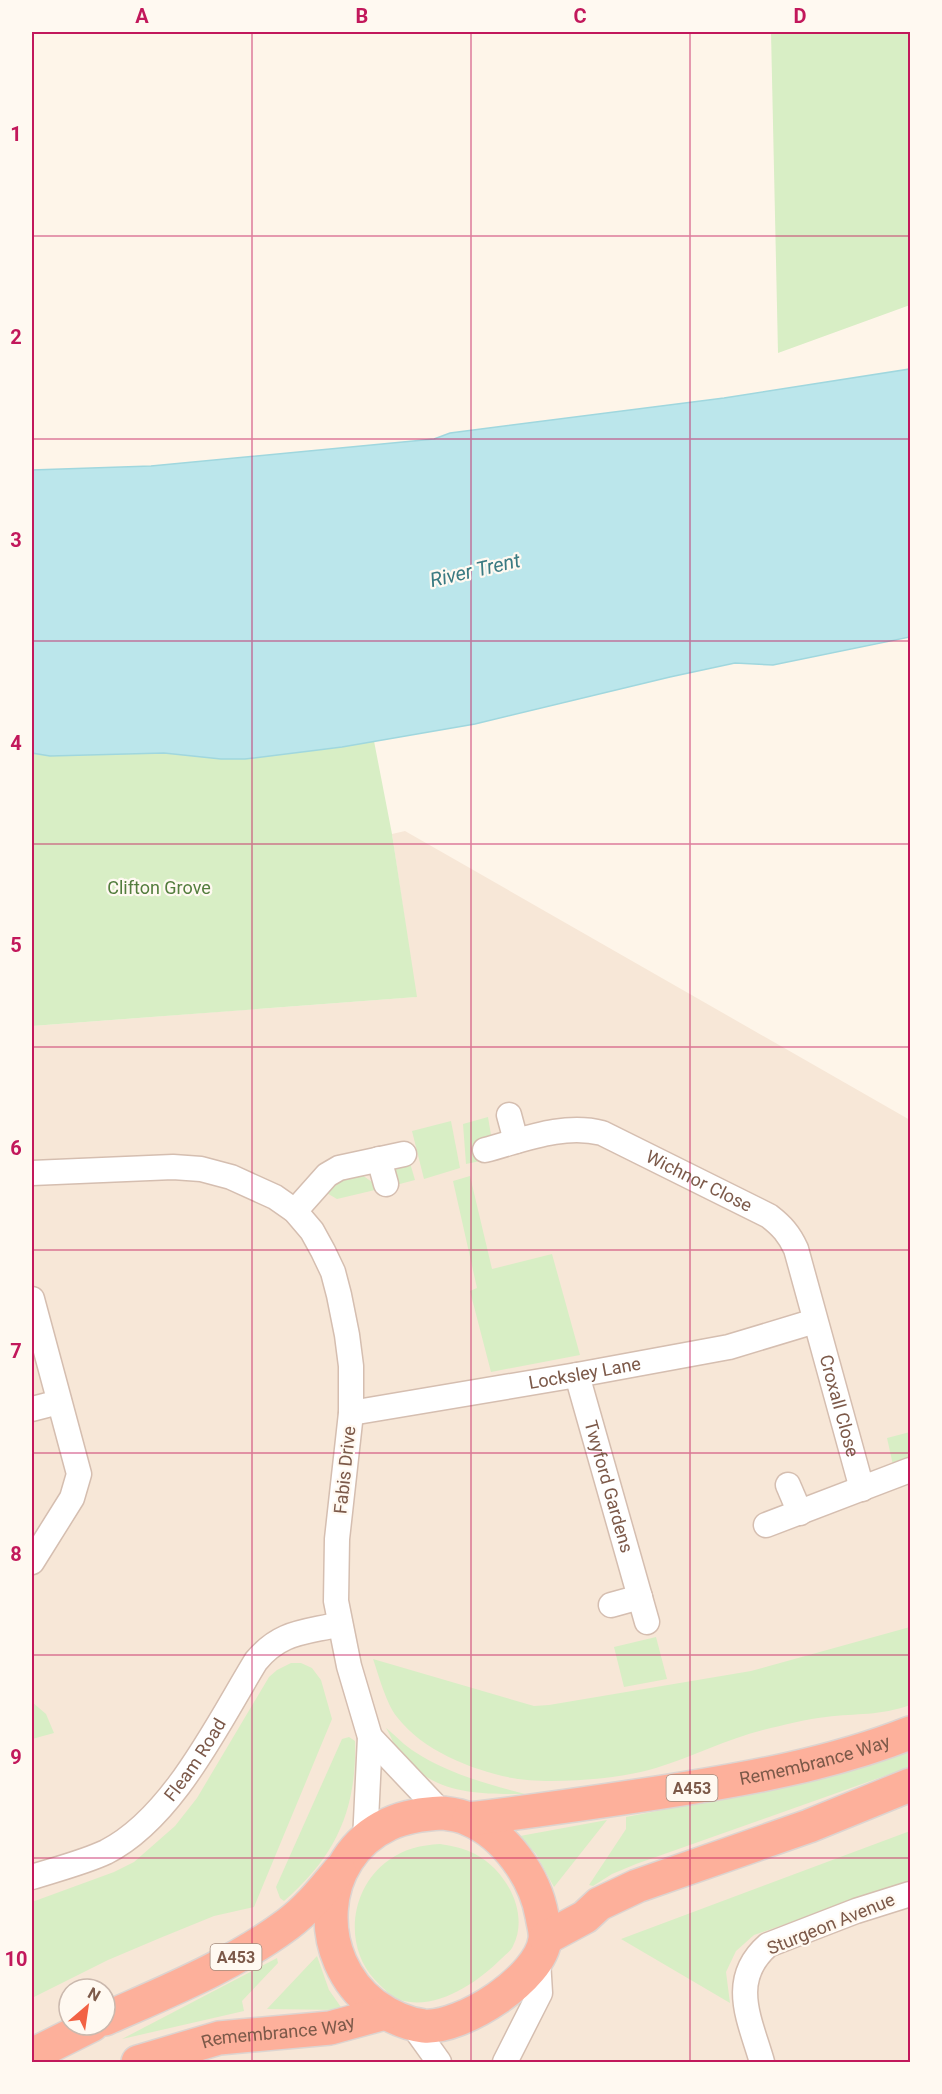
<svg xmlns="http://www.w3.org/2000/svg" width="942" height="2094" font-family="Roboto,sans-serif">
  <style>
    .residential { fill: #f7e7d7; fill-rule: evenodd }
    .green { fill: #d8eec5 }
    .water { fill: #bbe6eb; stroke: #a0d7de; stroke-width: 1.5 }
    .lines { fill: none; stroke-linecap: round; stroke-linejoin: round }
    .minor-casing { stroke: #d5beb0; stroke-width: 27 }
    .highway-casing { stroke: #ddd4d0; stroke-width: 36 }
    .minor { stroke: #fff; stroke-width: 24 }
    .highway { stroke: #fdb09b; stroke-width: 33 }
    .grid { fill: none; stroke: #c2185b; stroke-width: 1.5; stroke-opacity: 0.55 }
    .labels { text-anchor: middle; stroke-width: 4.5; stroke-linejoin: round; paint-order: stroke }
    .shield { fill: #fff9f1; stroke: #a3897b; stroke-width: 1.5 }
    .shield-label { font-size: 16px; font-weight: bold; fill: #7c5949 }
    .park-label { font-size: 18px; fill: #537d3d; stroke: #fff9f1 }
    .street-label { font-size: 18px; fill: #7c5949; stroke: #fff9f1 }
    .water-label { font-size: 20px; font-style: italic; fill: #3a7a82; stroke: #fff9f1 }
    .neatline { fill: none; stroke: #c2185b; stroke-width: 2 }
    .grid-label { font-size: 20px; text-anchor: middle; font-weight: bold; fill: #c2185b }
  </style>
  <rect width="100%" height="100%" fill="#fef5e9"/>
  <path class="residential" d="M 405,831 L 910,1120 L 910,2062 L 32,2062 L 32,1026 L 416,997 L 392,834 ZM 69,1989 L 105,1989 L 105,2025 L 69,2025 Z"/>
  <g class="green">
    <path d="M 771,32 L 910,32 L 910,305 L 778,353 Z"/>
    <path d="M 374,741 L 392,834 L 417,997 L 32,1026 L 32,753 L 50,756 L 164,753 L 221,759 L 335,748 Z"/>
    <path d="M 488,1117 L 491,1135 L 487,1144 L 485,1160 L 466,1164 L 463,1124 Z"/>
    <path d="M 451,1121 L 460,1168 L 424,1179 L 412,1131 Z"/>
    <path d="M 408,1156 L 415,1180 L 396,1185 L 395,1167 Z"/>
    <path d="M 362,1175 L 372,1182 L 375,1190 L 337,1199 L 325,1192 L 334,1181 Z"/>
    <path d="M 470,1176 L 492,1269 L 552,1254 L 580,1355 L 491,1372 L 470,1291 L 477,1288 L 453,1181 Z"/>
    <path d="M 910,1432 L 910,1460 L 893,1465 L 887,1438 Z"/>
    <path d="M 910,1627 L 910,1705 C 880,1716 857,1713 826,1717 C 805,1719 784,1725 763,1730 C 727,1739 692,1757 656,1768 C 622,1779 547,1785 512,1778 C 472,1770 423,1751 397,1717 C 386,1703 379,1676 373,1659 L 534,1706 L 549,1705 L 751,1671 Z"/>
    <path d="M 656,1637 L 667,1679 L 624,1687 L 614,1647 Z"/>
    <path d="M 291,1663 L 301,1663 L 312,1668 L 321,1680 L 332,1719 L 254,1907 L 214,1916 L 160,1938 L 108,1960 L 32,1998 L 32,1902 L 114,1872 L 134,1862 L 175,1826 L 197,1798 L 269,1677 L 277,1670 Z"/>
    <path d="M 32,1702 L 46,1714 L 54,1733 L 32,1739 Z"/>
    <path d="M 386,1728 C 396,1736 405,1746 415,1752 C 449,1774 487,1784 525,1794 C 477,1794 433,1795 400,1753 C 394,1746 391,1736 386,1728 Z"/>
    <path d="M 349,1737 L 355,1741 C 357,1809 336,1856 284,1901 L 280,1898 L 276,1887 L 342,1739 Z"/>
    <path d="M 910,1748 L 910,1767 L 636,1864 L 612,1874 L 593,1886 L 589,1885 L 626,1829 L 626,1817 L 756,1792 Z"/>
    <path d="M 607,1820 L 554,1887 L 536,1854 L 520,1836 Z"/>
    <path d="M 910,1831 L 910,1881 L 754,1935 L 736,1951 L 726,1972 L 730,2003 L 621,1939 Z"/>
    <path d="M 440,1844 C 452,1846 464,1848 475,1854 C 506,1870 530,1913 513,1946 C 511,1951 505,1955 501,1959 C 477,1983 436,2011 400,2000 C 391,1997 382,1987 375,1980 C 343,1946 350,1887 389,1860 C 404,1849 421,1845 440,1844 Z"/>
    <path d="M 317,1956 L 329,1990 L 343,2010 L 267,2009 Z"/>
    <path d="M 277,1958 L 278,1963 L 242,2001 L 244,2011 L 122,2039 Z"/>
  </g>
  <path class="water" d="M 910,369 L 910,637 L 773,665 L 735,663 L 670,677 L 475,724 L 342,747 L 245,759 L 221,759 L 164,753 L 50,756 L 32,753 L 32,470 L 151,466 L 434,439 L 450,433 L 724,398 Z"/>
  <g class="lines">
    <defs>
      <g id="minor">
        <path d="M 509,1115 L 516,1141"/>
        <path id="s1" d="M 485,1150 C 523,1140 563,1123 602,1133 L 769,1216 C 782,1226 789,1234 796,1249 L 862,1489"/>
        <path d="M 379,1159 L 386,1184"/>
        <path d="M 32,1173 L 173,1167 L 201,1169 L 231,1177 L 275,1197 L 295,1211 L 312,1231 L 323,1251 L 333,1272 L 339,1295 L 347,1335 L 351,1366 L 351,1413 L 337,1539 L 336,1601 L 349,1666 L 370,1737 L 365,1841"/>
        <path d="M 295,1211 L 327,1175 L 339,1168 L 404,1154"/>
        <path d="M 32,1299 L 79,1474 L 72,1498 L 32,1562"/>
        <path id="s2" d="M 577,1375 L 647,1622"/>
        <path d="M 32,1409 L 59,1402"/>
        <path id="s3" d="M 351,1413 L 577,1375 L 729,1347 L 815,1321"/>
        <path d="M 788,1485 L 800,1513"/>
        <path d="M 766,1525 L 910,1470"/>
        <path d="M 611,1605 L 640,1597"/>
        <path d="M 370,1737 L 442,1813"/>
        <path id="s4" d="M 32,1877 C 54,1870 85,1862 106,1852 C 173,1818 218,1723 256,1661 C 281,1631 304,1633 340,1624"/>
        <path d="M 411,2023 L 439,2062"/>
        <path d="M 505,2062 L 540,1993 L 538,1960"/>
        <path d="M 762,2062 C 750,2020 728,1980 768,1945 L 856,1911 L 910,1894"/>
      </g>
      <g id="highway">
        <path d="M 442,1813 C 450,1814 460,1815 468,1819 C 506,1835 535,1877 542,1916 C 543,1923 546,1932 545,1939 C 541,1978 462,2029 424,2026 C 406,2024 388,2015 374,2005 C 313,1959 316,1858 389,1824 C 406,1816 423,1814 442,1813 Z"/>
        <path id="s5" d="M 469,1819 C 534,1811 598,1802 663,1792 C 747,1779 831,1764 910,1733"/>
        <path d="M 546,1938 L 585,1917 L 599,1904 L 637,1886 L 809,1826 L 910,1785"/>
        <path d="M 105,2019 C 168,1991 233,1965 288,1924 C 308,1909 323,1890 339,1871"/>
        <path d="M 32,2055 L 92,2025"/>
        <path id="s6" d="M 138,2062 L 219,2038 L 330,2028 L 385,2013"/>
      </g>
    </defs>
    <use href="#minor" class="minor-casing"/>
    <use href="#highway" class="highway-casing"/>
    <use href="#minor" class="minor"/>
    <use href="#highway" class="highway"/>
  </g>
  <path class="grid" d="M 252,32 L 252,2062M 471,32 L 471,2062M 690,32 L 690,2062M 32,236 L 910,236M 32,439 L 910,439M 32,641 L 910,641M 32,844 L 910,844M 32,1047 L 910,1047M 32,1250 L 910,1250M 32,1453 L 910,1453M 32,1655 L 910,1655M 32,1858 L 910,1858"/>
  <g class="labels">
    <g class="shield">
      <rect x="666.5" y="1775" width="51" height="26" rx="4.5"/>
      <rect x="210.5" y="1944" width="51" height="26" rx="4.5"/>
    </g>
    <g class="shield-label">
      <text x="692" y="1794">A453</text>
      <text x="236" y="1963">A453</text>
    </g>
    <g class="park-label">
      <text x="159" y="894">Clifton Grove</text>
    </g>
    <g class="street-label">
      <text dy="6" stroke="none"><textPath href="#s1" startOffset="228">Wichnor Close</textPath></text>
      <text dy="6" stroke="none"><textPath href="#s3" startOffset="237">Locksley Lane</textPath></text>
      <text dy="6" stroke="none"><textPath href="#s1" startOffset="512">Croxall Close</textPath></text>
      <text transform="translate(345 1470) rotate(-84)" y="6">Fabis Drive</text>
      <text dy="6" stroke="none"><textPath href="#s2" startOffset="116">Twyford Gardens</textPath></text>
      <text dy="6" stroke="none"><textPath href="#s4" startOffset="208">Fleam Road</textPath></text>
      <text dy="6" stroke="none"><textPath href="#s5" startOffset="351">Remembrance Way</textPath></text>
      <text transform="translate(831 1924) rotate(-22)" y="6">Sturgeon Avenue</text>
      <text dy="6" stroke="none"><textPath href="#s6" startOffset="144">Remembrance Way</textPath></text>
    </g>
    <g class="water-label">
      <text transform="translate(475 570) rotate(-13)" y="7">River Trent</text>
    </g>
  </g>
  <rect width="942" height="2094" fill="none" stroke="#fff9f1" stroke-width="66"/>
  <g transform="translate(87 2007) rotate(29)"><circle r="28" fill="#fff9f1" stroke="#cbb9ae" stroke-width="1.5"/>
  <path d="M0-4.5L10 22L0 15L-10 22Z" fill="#f26244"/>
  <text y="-9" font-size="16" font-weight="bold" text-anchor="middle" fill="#7c5949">N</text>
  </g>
  <rect x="33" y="33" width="876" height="2028" class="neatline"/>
  <g class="grid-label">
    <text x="142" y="23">A</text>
    <text x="362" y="23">B</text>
    <text x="580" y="23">C</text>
    <text x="800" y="23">D</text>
    <text x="16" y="141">1</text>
    <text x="16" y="344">2</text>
    <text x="16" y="547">3</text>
    <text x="16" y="750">4</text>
    <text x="16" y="952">5</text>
    <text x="16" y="1155">6</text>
    <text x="16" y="1358">7</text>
    <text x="16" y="1561">8</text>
    <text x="16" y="1764">9</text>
    <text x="16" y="1966">10</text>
  </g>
</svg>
